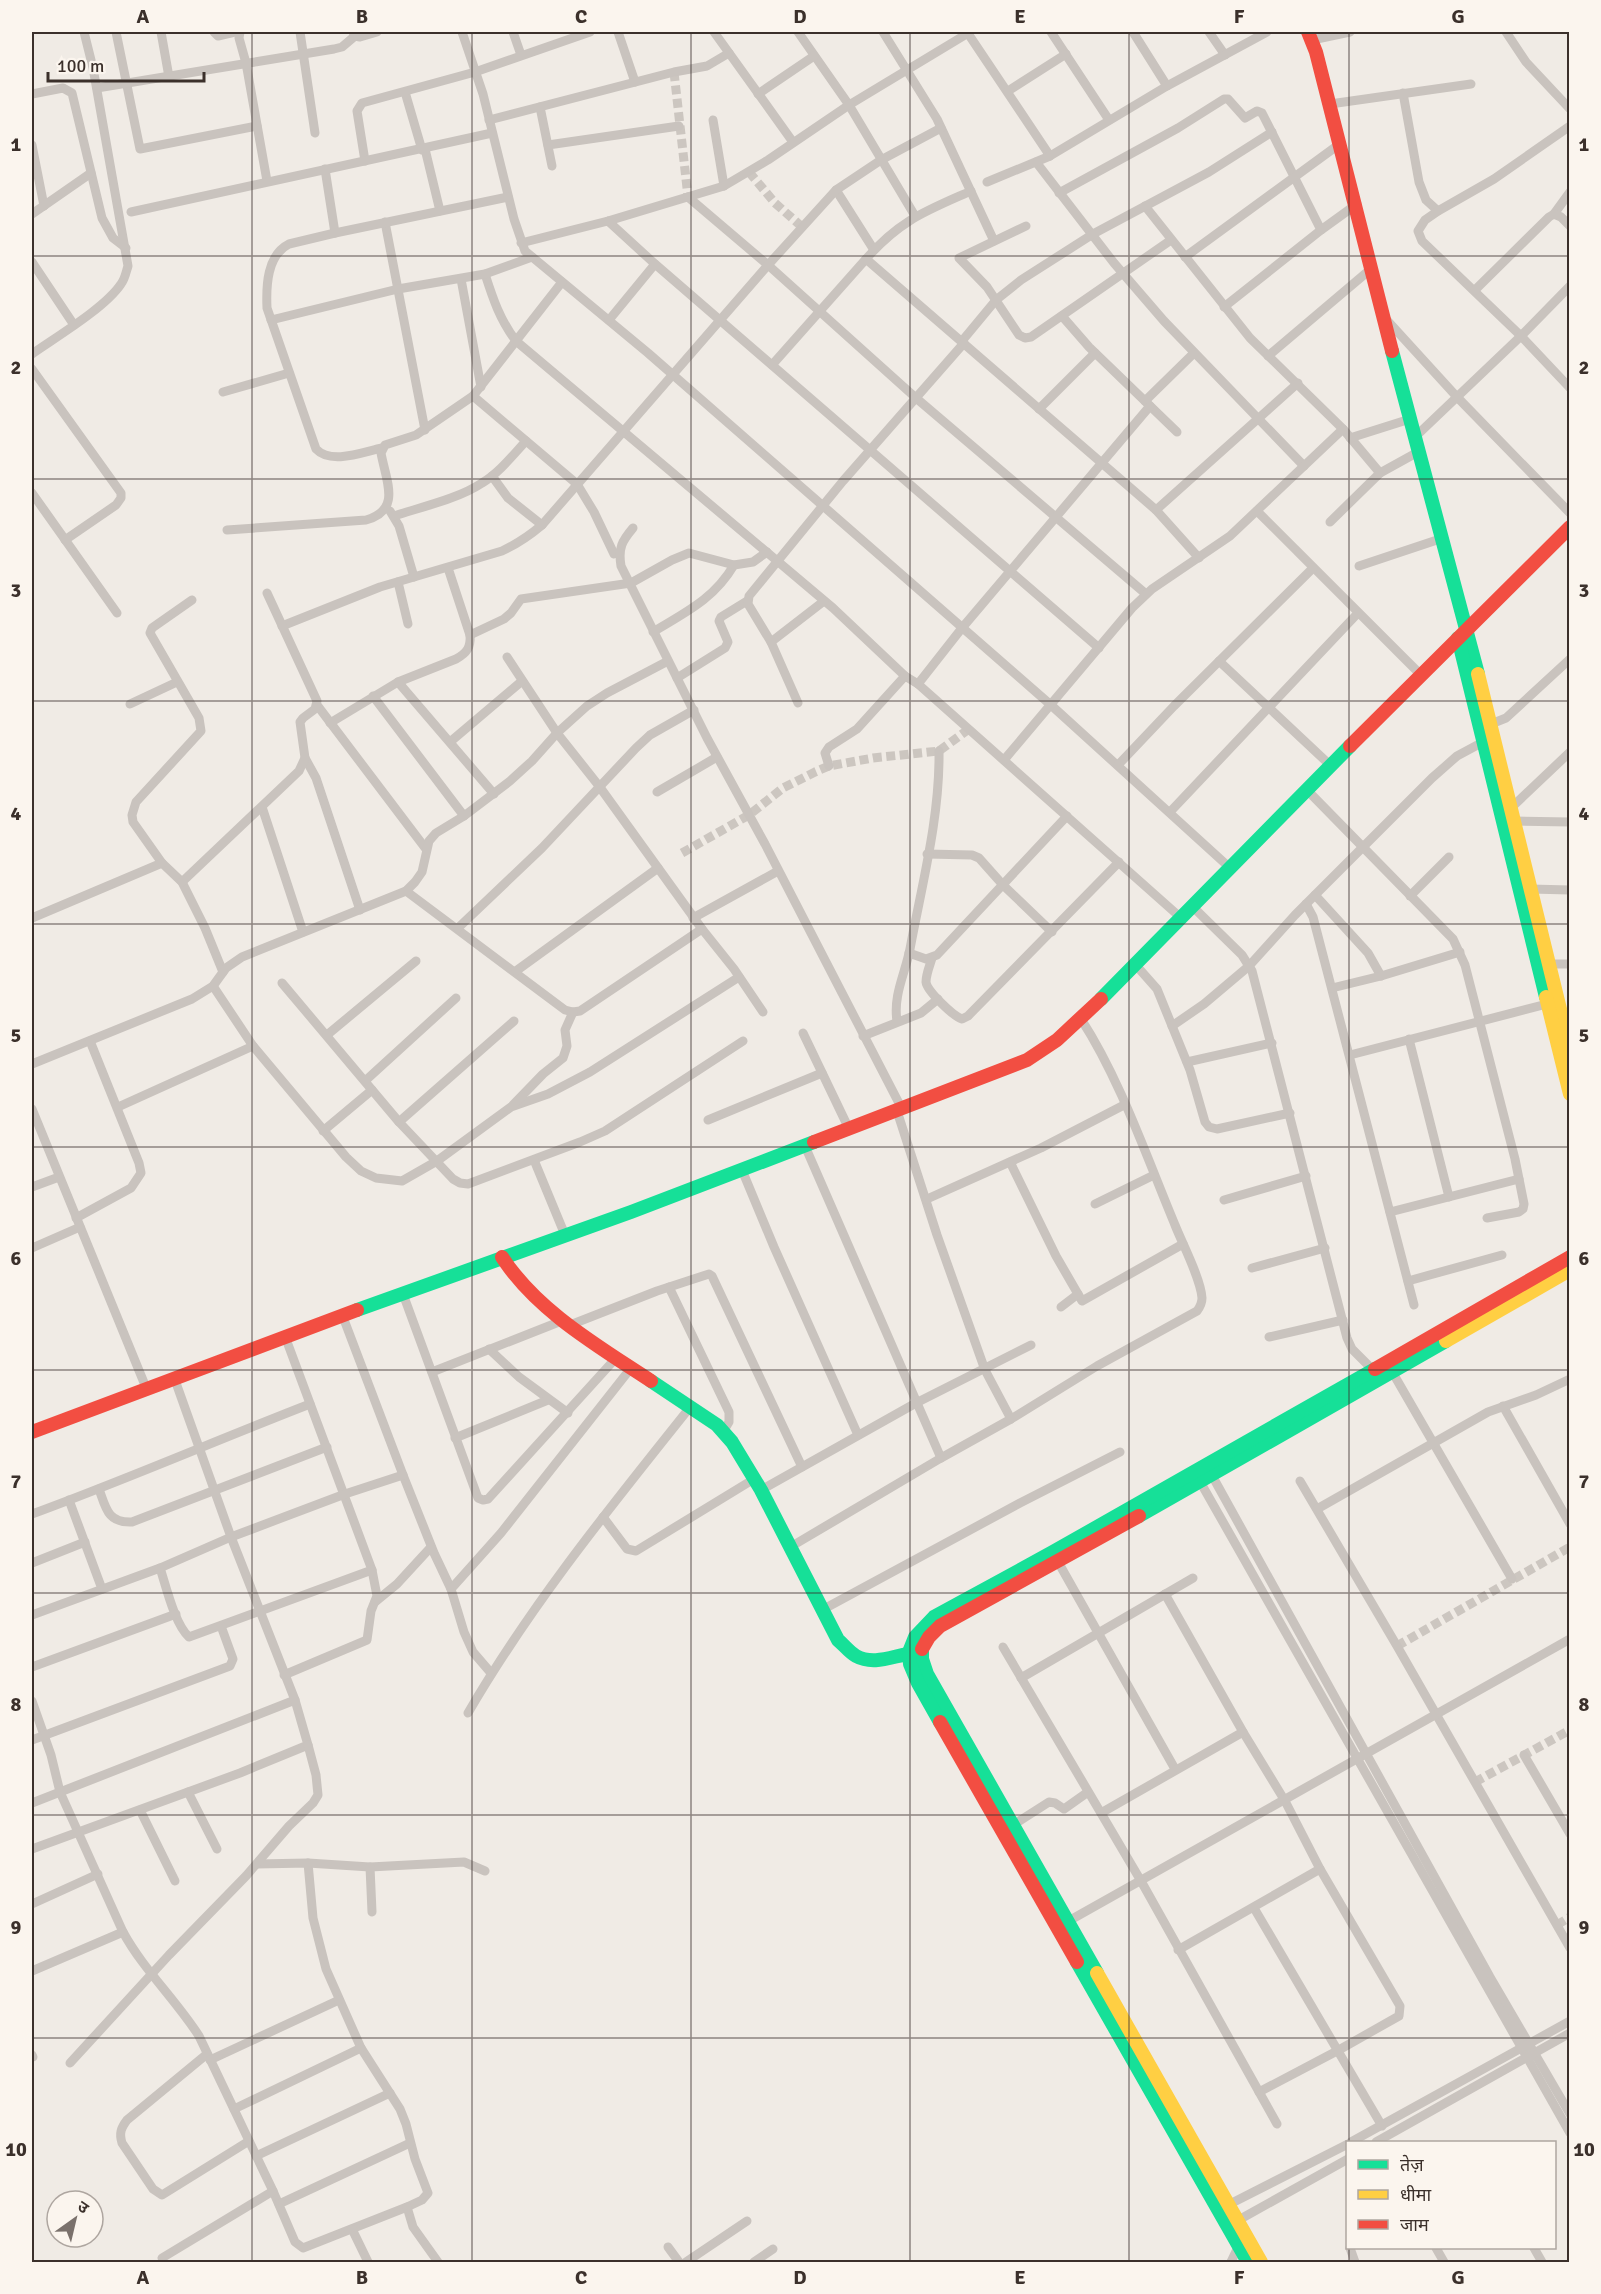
<svg xmlns="http://www.w3.org/2000/svg" width="1601" height="2294" font-family="Signika,'Noto Sans Devanagari',sans-serif">
  <style>
    .lines { fill: none; stroke-linecap: round; stroke-linejoin: round }
    .street-tunnel { stroke: #ccc6c0; stroke-width: 9; stroke-dasharray: 9 4.5; stroke-linecap: butt }
    .street { stroke: #c9c3be; stroke-width: 9 }
    .fast { stroke: #16e098; stroke-width: 14 }
    .slow { stroke: #ffcf43; stroke-width: 14 }
    .jam { stroke: #f24e42; stroke-width: 14 }
    .grid { fill: none; stroke: #3b302b; stroke-width: 1.5; stroke-opacity: 0.55 }
    .neatline { fill: none; stroke: #3b302b; stroke-width: 2 }
    .grid-label { font-size: 20px; text-anchor: middle; font-weight: bold; fill: #3b302b }
  </style>
  <rect width="100%" height="100%" fill="#f0ebe5"/>
  <g class="lines">
    <g class="street-tunnel">
      <path d="M 674,72 L 688,197"/>
      <path d="M 749,172 L 775,203 L 802,227"/>
      <path d="M 682,853 L 749,815 L 783,788 L 815,772 L 829,766 L 873,758 L 939,751 L 969,729"/>
      <path d="M 1397,1646 L 1570,1547"/>
      <path d="M 1475,1782 L 1570,1730"/>
      <path d="M 1557,1925 L 1570,1917"/>
    </g>
    <g class="street">
      <path d="M 116,32 L 140,149 L 257,126"/>
      <path d="M 161,32 L 169,77"/>
      <path d="M 214,32 L 218,36 L 235,32"/>
      <path d="M 240,32 L 239,38 L 246,63 L 267,181"/>
      <path d="M 300,32 L 315,133"/>
      <path d="M 353,32 L 355,36 L 360,37 L 377,32"/>
      <path d="M 462,32 L 483,94 L 514,219 L 525,251 L 648,353 L 1052,706 L 1229,867"/>
      <path d="M 513,32 L 521,55"/>
      <path d="M 618,32 L 635,82"/>
      <path d="M 714,32 L 793,142"/>
      <path d="M 798,32 L 849,105 L 915,216"/>
      <path d="M 883,32 L 937,119 L 994,241"/>
      <path d="M 967,32 L 1050,156"/>
      <path d="M 1051,32 L 1109,120"/>
      <path d="M 1133,32 L 1167,86"/>
      <path d="M 1209,32 L 1225,55"/>
      <path d="M 1506,32 L 1526,62 L 1570,109"/>
      <path d="M 1312,40 L 1350,32"/>
      <path d="M 97,88 L 334,49 L 342,47 L 355,36"/>
      <path d="M 1008,91 L 1066,54"/>
      <path d="M 405,92 L 422,150"/>
      <path d="M 1403,93 L 1419,182 L 1426,200 L 1438,211"/>
      <path d="M 32,94 L 63,88 L 72,93 L 102,218 L 113,238 L 126,248"/>
      <path d="M 758,94 L 814,56"/>
      <path d="M 1330,104 L 1471,84"/>
      <path d="M 540,107 L 552,166"/>
      <path d="M 489,120 L 674,72 L 707,66 L 729,53"/>
      <path d="M 713,120 L 724,186"/>
      <path d="M 1570,126 L 1494,179 L 1438,211 L 1425,220 L 1418,231 L 1422,241 L 1521,336 L 1570,388"/>
      <path d="M 32,145 L 44,206"/>
      <path d="M 548,145 L 679,126"/>
      <path d="M 425,149 L 440,211"/>
      <path d="M 365,161 L 357,111 L 362,103 L 475,72 L 590,32"/>
      <path d="M 1036,162 L 1114,263 L 1164,321 L 1304,466"/>
      <path d="M 325,169 L 335,233"/>
      <path d="M 987,182 L 1050,156 L 1167,86 L 1267,32"/>
      <path d="M 836,190 L 874,250"/>
      <path d="M 1059,193 L 1178,128 L 1224,99 L 1228,99 L 1245,118 L 1257,111 L 1262,113 L 1321,230"/>
      <path d="M 688,197 L 768,265 L 916,398 L 1146,594"/>
      <path d="M 1145,206 L 1250,338 L 1343,429 L 1380,473 L 1418,452"/>
      <path d="M 131,212 L 492,133"/>
      <path d="M 32,214 L 91,173"/>
      <path d="M 1554,214 L 1570,192"/>
      <path d="M 608,221 L 655,264"/>
      <path d="M 385,222 L 425,430"/>
      <path d="M 1026,226 L 959,258 L 987,287 L 1019,335 L 1025,338 L 1031,337 L 1171,240"/>
      <path d="M 521,243 L 608,221 L 724,186 L 768,160 L 849,105 L 970,32"/>
      <path d="M 1185,257 L 1341,143"/>
      <path d="M 866,259 C 900,220 926,211 971,191"/>
      <path d="M 32,262 L 74,325"/>
      <path d="M 485,274 C 493,299 500,320 516,341 L 833,608 L 905,676 L 918,684 L 1180,917"/>
      <path d="M 461,279 L 481,387"/>
      <path d="M 1475,290 L 1549,217 L 1554,214 L 1561,217 L 1570,226"/>
      <path d="M 1224,307 L 1321,230 L 1357,204"/>
      <path d="M 1062,316 L 1089,347 L 1177,432"/>
      <path d="M 1385,318 L 1457,397 L 1570,513"/>
      <path d="M 271,320 L 398,289 L 485,274 L 532,257"/>
      <path d="M 609,320 L 655,264 L 1099,648"/>
      <path d="M 962,341 L 996,300 L 1021,280 L 1093,234 L 1209,172 L 1272,132"/>
      <path d="M 32,354 C 56,337 105,308 121,284 C 125,279 126,272 128,266 L 93,68 L 84,32"/>
      <path d="M 1268,356 L 1372,268"/>
      <path d="M 772,365 L 866,259 L 1156,510 L 1199,558"/>
      <path d="M 32,369 L 121,493 L 121,498 L 116,505 L 65,540"/>
      <path d="M 223,392 L 289,373"/>
      <path d="M 473,396 L 577,484 L 594,512 L 614,554"/>
      <path d="M 1145,401 L 1194,353"/>
      <path d="M 1039,409 L 1095,353"/>
      <path d="M 1415,437 L 1521,336 L 1570,286"/>
      <path d="M 1350,438 L 1410,419"/>
      <path d="M 382,448 C 363,452 331,465 316,449 L 267,308 C 266,286 267,255 289,244 L 335,233 L 508,197"/>
      <path d="M 492,476 L 508,498 L 542,525"/>
      <path d="M 32,493 L 117,613"/>
      <path d="M 1156,510 L 1298,383"/>
      <path d="M 390,511 L 399,526 L 414,577"/>
      <path d="M 1257,511 L 1421,675"/>
      <path d="M 394,516 C 421,507 458,499 482,483 C 499,473 513,455 526,441"/>
      <path d="M 1330,522 L 1380,473"/>
      <path d="M 633,528 C 622,541 618,548 621,566 L 707,738 L 765,844 L 902,1109"/>
      <path d="M 227,530 L 366,520 C 402,510 386,481 381,453 L 385,445 L 416,435 L 473,396 L 562,282"/>
      <path d="M 1359,566 L 1443,538"/>
      <path d="M 398,582 L 408,624"/>
      <path d="M 192,600 L 152,628 L 150,633 L 199,718 L 201,731 L 136,802 L 132,815 L 133,822 L 162,863 L 182,882 L 205,928 L 223,972"/>
      <path d="M 282,626 L 380,587 L 502,551 C 517,544 529,536 542,525 L 768,265 L 836,190 L 881,160 L 941,128"/>
      <path d="M 653,632 C 686,612 714,599 734,565"/>
      <path d="M 470,635 L 504,619 L 511,613 L 521,599 L 631,583 L 672,560 L 689,553 L 734,565 L 753,562 L 767,552"/>
      <path d="M 771,642 L 824,601"/>
      <path d="M 507,657 L 557,733 L 599,786 L 702,929 L 734,969 L 763,1012"/>
      <path d="M 1219,661 L 1330,765"/>
      <path d="M 677,678 L 725,648 L 728,642 L 719,621 L 721,617 L 747,601"/>
      <path d="M 398,682 L 494,794"/>
      <path d="M 918,684 L 962,628 L 1150,406"/>
      <path d="M 373,696 L 464,816"/>
      <path d="M 798,703 L 771,642 L 748,604 L 749,596 L 843,481 L 964,343"/>
      <path d="M 130,704 L 177,682"/>
      <path d="M 317,705 L 426,849"/>
      <path d="M 330,723 L 398,682 L 456,659 C 467,653 471,647 470,635 L 448,568"/>
      <path d="M 1486,726 L 1506,718 L 1570,659"/>
      <path d="M 450,742 L 522,681"/>
      <path d="M 305,758 L 316,778 L 360,910"/>
      <path d="M 1004,760 L 1132,608 L 1152,589 L 1230,536 L 1343,429"/>
      <path d="M 1118,765 L 1174,706 L 1313,568"/>
      <path d="M 829,766 L 825,753 L 829,747 L 857,729 L 905,676"/>
      <path d="M 1306,789 L 1453,939 L 1465,965 L 1515,1159 L 1524,1204 L 1523,1209 L 1519,1212 L 1487,1218"/>
      <path d="M 657,792 L 717,757"/>
      <path d="M 262,807 L 303,932"/>
      <path d="M 1511,808 L 1570,752"/>
      <path d="M 1170,812 L 1358,613"/>
      <path d="M 1514,821 L 1570,822"/>
      <path d="M 927,854 L 972,855 L 979,858 L 1003,885 L 1052,932"/>
      <path d="M 182,882 L 299,771 L 305,758 L 300,722 L 303,718 L 315,709 L 317,701 L 267,593"/>
      <path d="M 1530,889 L 1570,890"/>
      <path d="M 406,891 L 565,1010 L 573,1012 L 580,1011 L 702,929"/>
      <path d="M 1315,895 L 1368,953 L 1381,976"/>
      <path d="M 1410,896 L 1449,857"/>
      <path d="M 1306,904 L 1313,917 L 1414,1305"/>
      <path d="M 1191,905 L 1242,955 L 1252,971 L 1347,1338 L 1352,1349 L 1377,1374"/>
      <path d="M 32,918 L 162,863"/>
      <path d="M 693,918 L 778,871"/>
      <path d="M 458,928 L 542,848 L 636,748 L 650,735 L 694,710"/>
      <path d="M 909,953 L 926,959 L 937,955 L 1067,816"/>
      <path d="M 932,958 C 930,965 926,974 926,982 C 927,991 953,1016 962,1019 L 968,1016 L 1119,862"/>
      <path d="M 1134,963 L 1157,989 L 1190,1070 L 1205,1122 L 1209,1127 L 1217,1129 L 1290,1113"/>
      <path d="M 1548,964 L 1570,964"/>
      <path d="M 516,971 L 658,868"/>
      <path d="M 282,983 L 399,1122 L 453,1179 L 460,1183 L 468,1184 L 580,1142 L 605,1131 L 743,1041"/>
      <path d="M 213,986 L 253,1046 L 346,1157 L 361,1171 L 376,1178 L 402,1181 L 437,1161 L 511,1107 L 548,1094 L 590,1072 L 739,977"/>
      <path d="M 1332,988 L 1381,976 L 1460,952"/>
      <path d="M 897,1021 C 893,995 905,974 910,949 C 922,884 940,817 939,751"/>
      <path d="M 1172,1026 L 1204,1004 L 1249,966 L 1295,915 L 1432,778 L 1457,756 L 1483,742"/>
      <path d="M 803,1033 L 849,1129"/>
      <path d="M 327,1035 L 416,961"/>
      <path d="M 863,1036 L 921,1013 L 938,999"/>
      <path d="M 1409,1039 L 1449,1197"/>
      <path d="M 1350,1055 L 1547,1004"/>
      <path d="M 1187,1062 L 1272,1043"/>
      <path d="M 32,1064 L 192,999 L 213,986 L 226,968 L 242,957 L 406,891 L 415,882 L 422,872 L 429,841 L 436,833 L 464,816 L 510,781 L 532,761 L 557,733 L 587,706 L 607,693 L 668,661"/>
      <path d="M 365,1081 L 456,998"/>
      <path d="M 513,1105 L 543,1074 L 563,1058 L 567,1046 L 565,1030 L 573,1012"/>
      <path d="M 118,1107 L 253,1046"/>
      <path d="M 32,1109 L 147,1390"/>
      <path d="M 897,1111 L 937,1235 L 985,1370 L 1011,1419"/>
      <path d="M 708,1120 L 822,1073"/>
      <path d="M 399,1122 L 514,1021"/>
      <path d="M 323,1131 L 372,1090"/>
      <path d="M 805,1146 L 941,1458 L 1011,1419 L 1097,1366 L 1197,1311 C 1200,1307 1202,1304 1202,1298 C 1201,1279 1182,1243 1175,1225 C 1147,1158 1120,1079 1081,1019"/>
      <path d="M 534,1160 L 565,1235"/>
      <path d="M 1010,1162 L 1056,1256 L 1082,1301 L 1183,1244"/>
      <path d="M 742,1170 L 774,1247 L 858,1435"/>
      <path d="M 32,1187 L 59,1177"/>
      <path d="M 927,1199 L 1041,1148 L 1124,1105"/>
      <path d="M 1224,1200 L 1306,1176"/>
      <path d="M 1095,1204 L 1154,1175"/>
      <path d="M 1390,1212 L 1519,1179"/>
      <path d="M 76,1218 L 131,1188 L 141,1173 L 139,1163 L 90,1041"/>
      <path d="M 32,1248 L 80,1227"/>
      <path d="M 1252,1268 L 1325,1248"/>
      <path d="M 1408,1281 L 1502,1255"/>
      <path d="M 669,1287 L 729,1412 L 729,1422 L 723,1432"/>
      <path d="M 403,1294 L 478,1498 L 483,1500 L 488,1499 L 616,1358"/>
      <path d="M 1061,1307 L 1078,1294"/>
      <path d="M 343,1317 L 403,1475 L 434,1553 L 451,1589 L 464,1632 L 473,1652 L 491,1673"/>
      <path d="M 570,1325 L 657,1291 L 709,1274 L 712,1276 L 802,1467"/>
      <path d="M 1269,1337 L 1343,1320"/>
      <path d="M 489,1349 L 519,1377 L 568,1413"/>
      <path d="M 1390,1368 L 1512,1579"/>
      <path d="M 432,1372 L 564,1320"/>
      <path d="M 1503,1406 L 1570,1524"/>
      <path d="M 455,1438 L 548,1400"/>
      <path d="M 1209,1470 L 1490,1977 L 1570,2114"/>
      <path d="M 1198,1478 L 1570,2133"/>
      <path d="M 1300,1481 L 1397,1646 L 1570,1948"/>
      <path d="M 99,1489 C 106,1509 108,1523 132,1522 L 327,1447"/>
      <path d="M 761,1490 L 916,1403 L 1031,1345"/>
      <path d="M 69,1500 L 102,1589"/>
      <path d="M 1317,1509 L 1488,1412 L 1536,1395 L 1570,1379"/>
      <path d="M 32,1514 C 125,1480 217,1440 310,1404"/>
      <path d="M 603,1517 L 627,1549 L 636,1551 L 754,1479"/>
      <path d="M 792,1546 L 941,1458"/>
      <path d="M 1057,1560 L 1175,1769"/>
      <path d="M 32,1563 L 85,1542"/>
      <path d="M 160,1568 C 166,1586 175,1625 189,1637 L 372,1570 L 286,1339"/>
      <path d="M 451,1589 L 501,1533 L 631,1368"/>
      <path d="M 1165,1594 L 1243,1732 L 1285,1801 L 1320,1869 L 1400,2006 L 1399,2016 L 1337,2051 L 1259,2092"/>
      <path d="M 375,1602 L 397,1584 L 431,1547"/>
      <path d="M 822,1610 L 1020,1503 L 1120,1452"/>
      <path d="M 32,1615 L 160,1568 L 231,1537 L 345,1494 L 403,1475"/>
      <path d="M 1003,1647 L 1141,1881 L 1277,2124"/>
      <path d="M 32,1667 L 176,1614"/>
      <path d="M 284,1675 L 367,1640 L 371,1611 L 377,1596 L 372,1570"/>
      <path d="M 1021,1678 L 1193,1578"/>
      <path d="M 32,1701 L 51,1755 L 60,1792 L 123,1932 C 143,1969 176,2000 199,2036 L 273,2191 L 295,2242 L 303,2248 L 407,2207 L 422,2200 L 428,2193 L 415,2159 L 406,2124 L 400,2109 L 361,2048 L 326,1969 L 313,1918 L 308,1863"/>
      <path d="M 468,1713 C 532,1603 612,1505 691,1406"/>
      <path d="M 32,1740 L 230,1666 L 233,1659 L 221,1626"/>
      <path d="M 1524,1755 L 1570,1834"/>
      <path d="M 188,1792 L 217,1849"/>
      <path d="M 32,1803 L 295,1700"/>
      <path d="M 140,1810 L 175,1881"/>
      <path d="M 1101,1813 L 1243,1732"/>
      <path d="M 1013,1825 L 1049,1802 L 1055,1803 L 1064,1809 L 1088,1792"/>
      <path d="M 32,1849 L 240,1773 L 308,1745 L 295,1700 L 231,1537 L 175,1380"/>
      <path d="M 257,1864 L 308,1863 L 370,1867 L 464,1862 L 485,1871"/>
      <path d="M 370,1867 L 372,1912"/>
      <path d="M 32,1904 L 98,1874"/>
      <path d="M 1254,1908 L 1382,2126"/>
      <path d="M 1065,1923 L 1570,1639"/>
      <path d="M 1178,1950 L 1320,1869"/>
      <path d="M 32,1971 L 123,1932"/>
      <path d="M 207,2054 L 127,2120 C 121,2128 119,2133 122,2143 L 153,2189 L 162,2195 L 249,2141"/>
      <path d="M 32,2055 L 33,2057"/>
      <path d="M 210,2060 L 339,2000"/>
      <path d="M 70,2063 L 169,1955 L 246,1876 L 289,1826 L 313,1803 L 318,1795 L 316,1775 L 308,1745"/>
      <path d="M 234,2109 L 361,2048"/>
      <path d="M 1351,2142 L 1570,2021"/>
      <path d="M 1376,2142 L 1570,2033"/>
      <path d="M 256,2156 L 390,2093"/>
      <path d="M 279,2204 L 410,2143"/>
      <path d="M 407,2207 L 413,2227 L 438,2262"/>
      <path d="M 1224,2207 L 1348,2144"/>
      <path d="M 1235,2222 L 1348,2159"/>
      <path d="M 352,2229 L 368,2262"/>
      <path d="M 668,2247 L 679,2262"/>
      <path d="M 1350,2248 L 1355,2262"/>
      <path d="M 1436,2248 L 1444,2262"/>
      <path d="M 1534,2248 L 1542,2262"/>
      <path d="M 162,2258 L 273,2191"/>
      <path d="M 686,2262 L 747,2221"/>
      <path d="M 754,2262 L 773,2249"/>
      <path d="M 1231,2262 L 1240,2243"/>
    </g>
    <g class="fast">
      <path d="M 1392,351 L 1478,674"/>
      <path d="M 1458,638 L 1546,997"/>
      <path d="M 1101,999 L 1350,746"/>
      <path d="M 357,1310 L 631,1212 L 814,1142"/>
      <path d="M 651,1381 L 717,1425 L 732,1442 L 761,1490 L 838,1640 C 844,1645 849,1652 856,1656 C 876,1667 898,1653 918,1653"/>
      <path d="M 1139,1516 L 1446,1341"/>
      <path d="M 922,1649 L 922,1659 L 927,1674 L 1097,1973"/>
      <path d="M 940,1722 L 918,1683 L 910,1664 L 909,1652 L 915,1637 L 934,1617 L 1053,1552 L 1375,1369"/>
      <path d="M 1077,1962 L 1248,2262"/>
    </g>
    <g class="slow">
      <path d="M 1478,674 L 1570,1050"/>
      <path d="M 1546,997 L 1570,1094"/>
      <path d="M 1446,1341 L 1570,1270"/>
      <path d="M 1097,1973 L 1261,2262"/>
    </g>
    <g class="jam">
      <path d="M 1308,32 L 1316,52 L 1392,351"/>
      <path d="M 1350,746 L 1570,527"/>
      <path d="M 814,1142 L 1027,1060 L 1057,1040 L 1101,999"/>
      <path d="M 502,1257 C 537,1311 598,1346 651,1381"/>
      <path d="M 1375,1369 L 1570,1257"/>
      <path d="M 32,1432 L 357,1310"/>
      <path d="M 922,1649 L 929,1637 L 940,1626 L 1139,1516"/>
      <path d="M 940,1722 L 1077,1962"/>
    </g>
  </g>
  <path class="grid" d="M 252,32 L 252,2262M 472,32 L 472,2262M 691,32 L 691,2262M 910,32 L 910,2262M 1129,32 L 1129,2262M 1349,32 L 1349,2142M 32,256 L 1570,256M 32,479 L 1570,479M 32,701 L 1570,701M 32,924 L 1570,924M 32,1147 L 1570,1147M 32,1370 L 1570,1370M 32,1593 L 1570,1593M 32,1815 L 1570,1815M 32,2038 L 1570,2038M 1349,2248 L 1349,2262"/>
  <rect width="1601" height="2294" fill="none" stroke="#fbf5ee" stroke-width="66"/>
  <rect x="1346" y="2141" width="210" height="108" fill="#fbf5ee" stroke="#aea6a0" stroke-width="1.5"/>
  <rect x="1358" y="2160" width="30" height="9" fill="#16e098" stroke="#aea6a0" stroke-width="1.5"/>
  <text x="1400" y="2171" font-size="18" fill="#3b302b">तेज़</text>
  <rect x="1358" y="2190" width="30" height="9" fill="#ffcf43" stroke="#aea6a0" stroke-width="1.5"/>
  <text x="1400" y="2201" font-size="18" fill="#3b302b">धीमा</text>
  <rect x="1358" y="2220" width="30" height="9" fill="#f24e42" stroke="#aea6a0" stroke-width="1.5"/>
  <text x="1400" y="2231" font-size="18" fill="#3b302b">जाम</text>
  <g transform="translate(75 2219) rotate(34)"><circle r="28" fill="#fbf5ee" stroke="#aea6a0" stroke-width="1.5"/>
  <path d="M0-4.5L10 22L0 15L-10 22Z" fill="#7a716c"/>
  <text y="-9" font-size="16" font-weight="bold" text-anchor="middle" fill="#3b302b">उ</text>
  </g>
  <path d="M48 72v9h156v-9" fill="none" stroke="#3b302b" stroke-width="3"/>
  <text x="57" y="72" font-size="18" fill="#3b302b" stroke="#fbf5ee" stroke-width="4.5" paint-order="stroke">100 m</text>
  <rect x="33" y="33" width="1535" height="2228" class="neatline"/>
  <g class="grid-label">
    <text x="143" y="23">A</text>
    <text x="362" y="23">B</text>
    <text x="581" y="23">C</text>
    <text x="800" y="23">D</text>
    <text x="1020" y="23">E</text>
    <text x="1239" y="23">F</text>
    <text x="1458" y="23">G</text>
    <text x="16" y="151">1</text>
    <text x="1584" y="151">1</text>
    <text x="16" y="374">2</text>
    <text x="1584" y="374">2</text>
    <text x="16" y="597">3</text>
    <text x="1584" y="597">3</text>
    <text x="16" y="820">4</text>
    <text x="1584" y="820">4</text>
    <text x="16" y="1042">5</text>
    <text x="1584" y="1042">5</text>
    <text x="16" y="1265">6</text>
    <text x="1584" y="1265">6</text>
    <text x="16" y="1488">7</text>
    <text x="1584" y="1488">7</text>
    <text x="16" y="1711">8</text>
    <text x="1584" y="1711">8</text>
    <text x="16" y="1934">9</text>
    <text x="1584" y="1934">9</text>
    <text x="16" y="2156">10</text>
    <text x="1584" y="2156">10</text>
    <text x="143" y="2284">A</text>
    <text x="362" y="2284">B</text>
    <text x="581" y="2284">C</text>
    <text x="800" y="2284">D</text>
    <text x="1020" y="2284">E</text>
    <text x="1239" y="2284">F</text>
    <text x="1458" y="2284">G</text>
  </g>
</svg>
